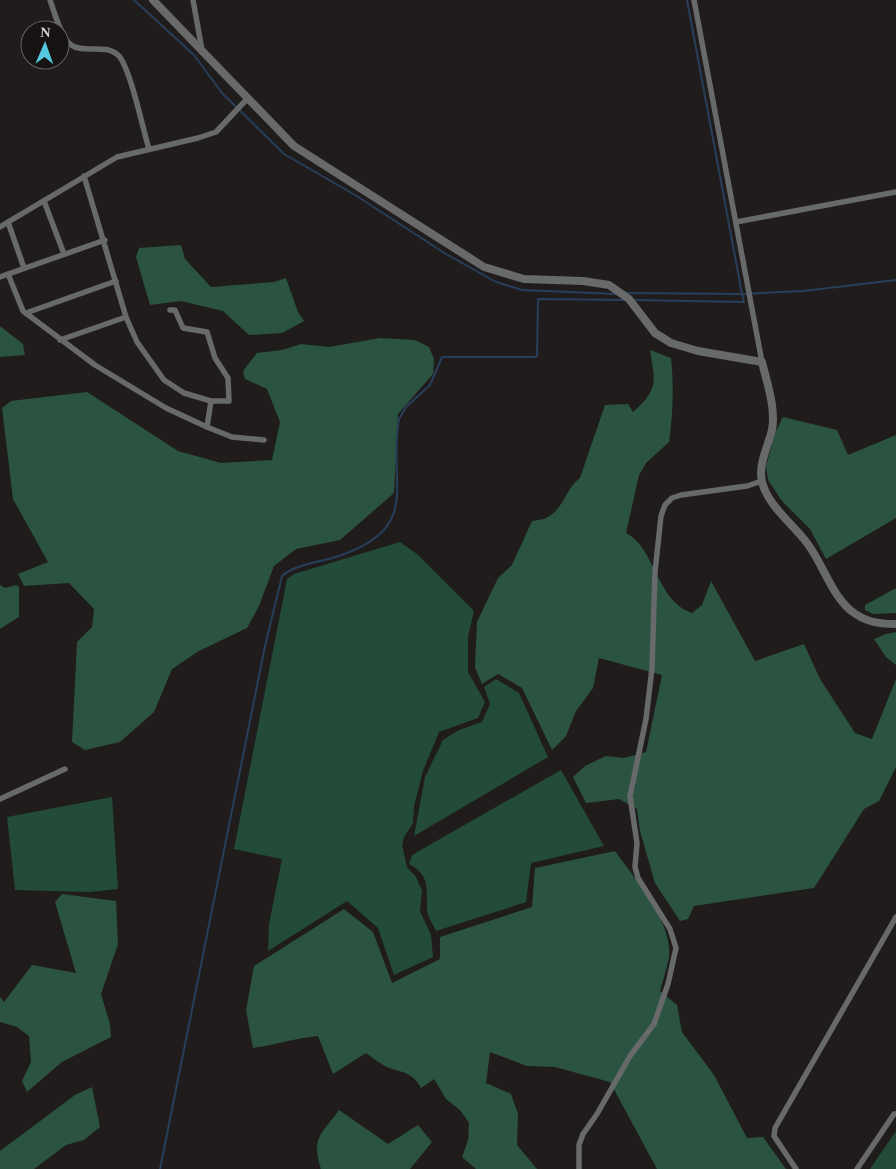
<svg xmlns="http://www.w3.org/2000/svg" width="896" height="1169" font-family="Georgia,serif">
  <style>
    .green { fill: #224b39 }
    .forest { fill: #2a5441 }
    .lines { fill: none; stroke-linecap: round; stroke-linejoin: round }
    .stream { stroke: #273f5b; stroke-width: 2 }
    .minor { stroke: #67696a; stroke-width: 5.5 }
    .tertiary { stroke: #67696a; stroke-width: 8 }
  </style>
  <rect width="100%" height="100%" fill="#201c1b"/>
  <g class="green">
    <path d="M 400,542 L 417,554 L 474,611 L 468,637 L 468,672 L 485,702 L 478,718 L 439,732 L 423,771 L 414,806 L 413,823 L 404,837 L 402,845 L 407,867 L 416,877 L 422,891 L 420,911 L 431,935 L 433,957 L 394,975 L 378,928 L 347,901 L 268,951 L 269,924 L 282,859 L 234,849 L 287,579 L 294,574 Z"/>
    <path d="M 496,679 L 519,693 L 548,757 L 414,836 L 425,777 L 443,740 L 459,730 L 482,722 L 490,704 L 484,687 Z"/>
    <path d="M 561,770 L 604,846 L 531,863 L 526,902 L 436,931 C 433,924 427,916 427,909 C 426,889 431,876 409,864 L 412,855 Z"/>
    <path d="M 112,797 L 118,889 L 90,892 L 15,890 L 7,817 Z"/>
    <path d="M 896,1131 L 896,1169 L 870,1169 Z"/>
  </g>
  <g class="forest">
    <path d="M 181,245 L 185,259 L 211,287 L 274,282 L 286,278 L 298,312 L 304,321 L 282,333 L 249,335 L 223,311 L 181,301 L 150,305 L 136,257 L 139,248 Z"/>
    <path d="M 0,326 L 23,344 L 25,355 L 0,357 Z"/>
    <path d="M 380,338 L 415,340 L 429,347 L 434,359 L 433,374 L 398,414 L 394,493 L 340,540 L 296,549 L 274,566 L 259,606 L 247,628 L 199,651 L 172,669 L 154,712 L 120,742 L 85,750 L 72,742 L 77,642 L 92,627 L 94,609 L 69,583 L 24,586 L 18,574 L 48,562 L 13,499 L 2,408 L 11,401 L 87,392 L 178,451 L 221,463 L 272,460 L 280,422 L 267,389 L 245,379 L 243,371 L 257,353 L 282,350 L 301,344 L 329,347 Z"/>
    <path d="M 650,350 L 671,358 C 674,387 673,414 669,442 L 646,463 L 639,475 L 626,533 C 655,547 656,601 692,613 L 702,605 L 711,581 L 755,661 L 804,644 L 820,679 L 855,733 L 872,739 L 896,679 L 896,767 L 879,801 L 864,809 L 814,888 L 694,906 L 688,919 L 680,921 L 655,883 L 640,831 L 637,809 L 619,799 L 586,803 L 573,777 L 585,766 L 606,756 L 624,758 L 646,752 L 662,675 L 599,658 L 593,688 L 576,711 L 566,736 L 552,750 L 522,688 L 498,674 L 482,684 L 475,667 L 477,622 L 498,578 L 512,565 L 532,521 C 537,520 544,520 548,517 C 564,508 566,488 580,478 L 605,405 L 628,404 L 633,412 C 659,389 655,382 650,350 Z"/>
    <path d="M 783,417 L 837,430 L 848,455 L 896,435 L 896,518 L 826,559 L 810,529 L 782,501 L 768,480 L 766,466 L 776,431 Z"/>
    <path d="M 0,585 L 5,588 L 16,585 L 19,587 L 19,617 L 0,629 Z"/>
    <path d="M 896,588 L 896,613 L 873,614 L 865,610 L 865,605 Z"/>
    <path d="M 896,632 L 896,665 L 886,657 L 874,639 L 886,634 Z"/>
    <path d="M 615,851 C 634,878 673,922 669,957 C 667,968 663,980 660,991 L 677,1005 L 682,1032 L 714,1075 L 747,1138 L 763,1137 L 786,1169 L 657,1169 L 610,1082 L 555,1067 L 527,1066 L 490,1052 L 486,1083 L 511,1094 L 518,1114 L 517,1145 L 537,1169 L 476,1169 L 462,1157 L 468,1140 L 469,1123 L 460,1110 L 446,1099 L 434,1079 L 421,1088 C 413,1072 402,1073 387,1067 C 380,1064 373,1058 366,1053 L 333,1074 L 318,1036 C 296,1038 275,1045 253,1048 L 246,1010 L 254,966 L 344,909 L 373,932 L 392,983 L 440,959 L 440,937 L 532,907 L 535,868 Z"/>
    <path d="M 62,894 L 116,901 L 118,944 L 101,994 L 110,1024 L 111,1037 L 62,1062 L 27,1092 L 22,1081 L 31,1062 L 29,1036 L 17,1027 L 0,1022 L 0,997 L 4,1002 L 32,965 L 76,973 L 55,902 Z"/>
    <path d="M 92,1087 L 100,1127 L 84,1140 L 66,1145 L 34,1169 L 0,1169 L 0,1151 L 75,1095 Z"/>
    <path d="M 339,1110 L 388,1144 L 418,1125 L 432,1142 L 410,1169 L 321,1169 C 311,1137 321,1135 339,1110 Z"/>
  </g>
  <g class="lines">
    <g class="stream">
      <path d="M 134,0 L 194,55 L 222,93 L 284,154 L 355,195 L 446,254 L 496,282 L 522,290 L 616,294"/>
      <path d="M 626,293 L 742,294 L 687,0"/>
      <path d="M 634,300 L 744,302 L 742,294 L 803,291 L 896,280"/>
      <path d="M 160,1169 L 265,646 L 282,576 C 295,564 322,562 339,556 C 424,527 387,484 399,419 L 406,407 L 430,385 L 442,357 L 534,357 L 537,356 L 538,299 L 627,300"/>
    </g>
    <g class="minor">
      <path d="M 50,0 C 54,11 61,38 71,45 C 84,54 105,43 118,55 C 130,66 143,130 149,149"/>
      <path d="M 193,0 L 202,50"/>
      <path d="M 694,0 L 762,362"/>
      <path d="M 84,176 L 126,317 L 137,342 L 164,380 L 184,393 L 211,401 L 207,427"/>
      <path d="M 44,201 L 64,254"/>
      <path d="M 8,222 L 24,268"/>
      <path d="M 736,222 L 896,192"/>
      <path d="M 0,227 L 117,157 L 198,138 L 216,132 L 247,99"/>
      <path d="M 8,274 L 23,311 L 95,365 L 166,408 L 207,427 L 232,437 L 264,440"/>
      <path d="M 0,277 L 105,240"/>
      <path d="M 170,310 L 175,310 L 183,328 L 207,332 L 215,358 L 228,378 L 229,401 L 211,401"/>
      <path d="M 26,313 L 116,281"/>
      <path d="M 60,340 L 126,317"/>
      <path d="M 0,799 L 65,769"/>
      <path d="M 579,1169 L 579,1145 L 583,1134 L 597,1114 L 630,1056 L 654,1024 L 668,984 L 676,948 L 670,929 L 638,878 L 635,867 L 637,843 L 630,796 L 646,719 L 652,668 L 655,572 L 661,516 L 665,505 L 672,498 L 681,495 L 747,486 L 762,481"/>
      <path d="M 796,1169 L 774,1136 L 775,1128 L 896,917"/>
      <path d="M 857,1169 L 894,1114 L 896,1114"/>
    </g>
    <path class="tertiary" d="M 153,0 L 294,146 L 484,267 L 524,279 L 583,281 L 609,285 L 629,299 L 655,333 L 671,343 L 698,351 L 762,362 C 767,383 776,408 772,430 C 768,447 758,464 762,482 C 768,506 793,524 807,543 C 823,564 830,592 850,610 C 865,622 878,624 896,624"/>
  </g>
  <g transform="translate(45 45) rotate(2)"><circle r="24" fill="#161312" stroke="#62605e"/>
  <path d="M0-4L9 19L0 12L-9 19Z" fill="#56c9e0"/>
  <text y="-8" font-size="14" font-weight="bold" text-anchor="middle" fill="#d5d3d1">N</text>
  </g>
</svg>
